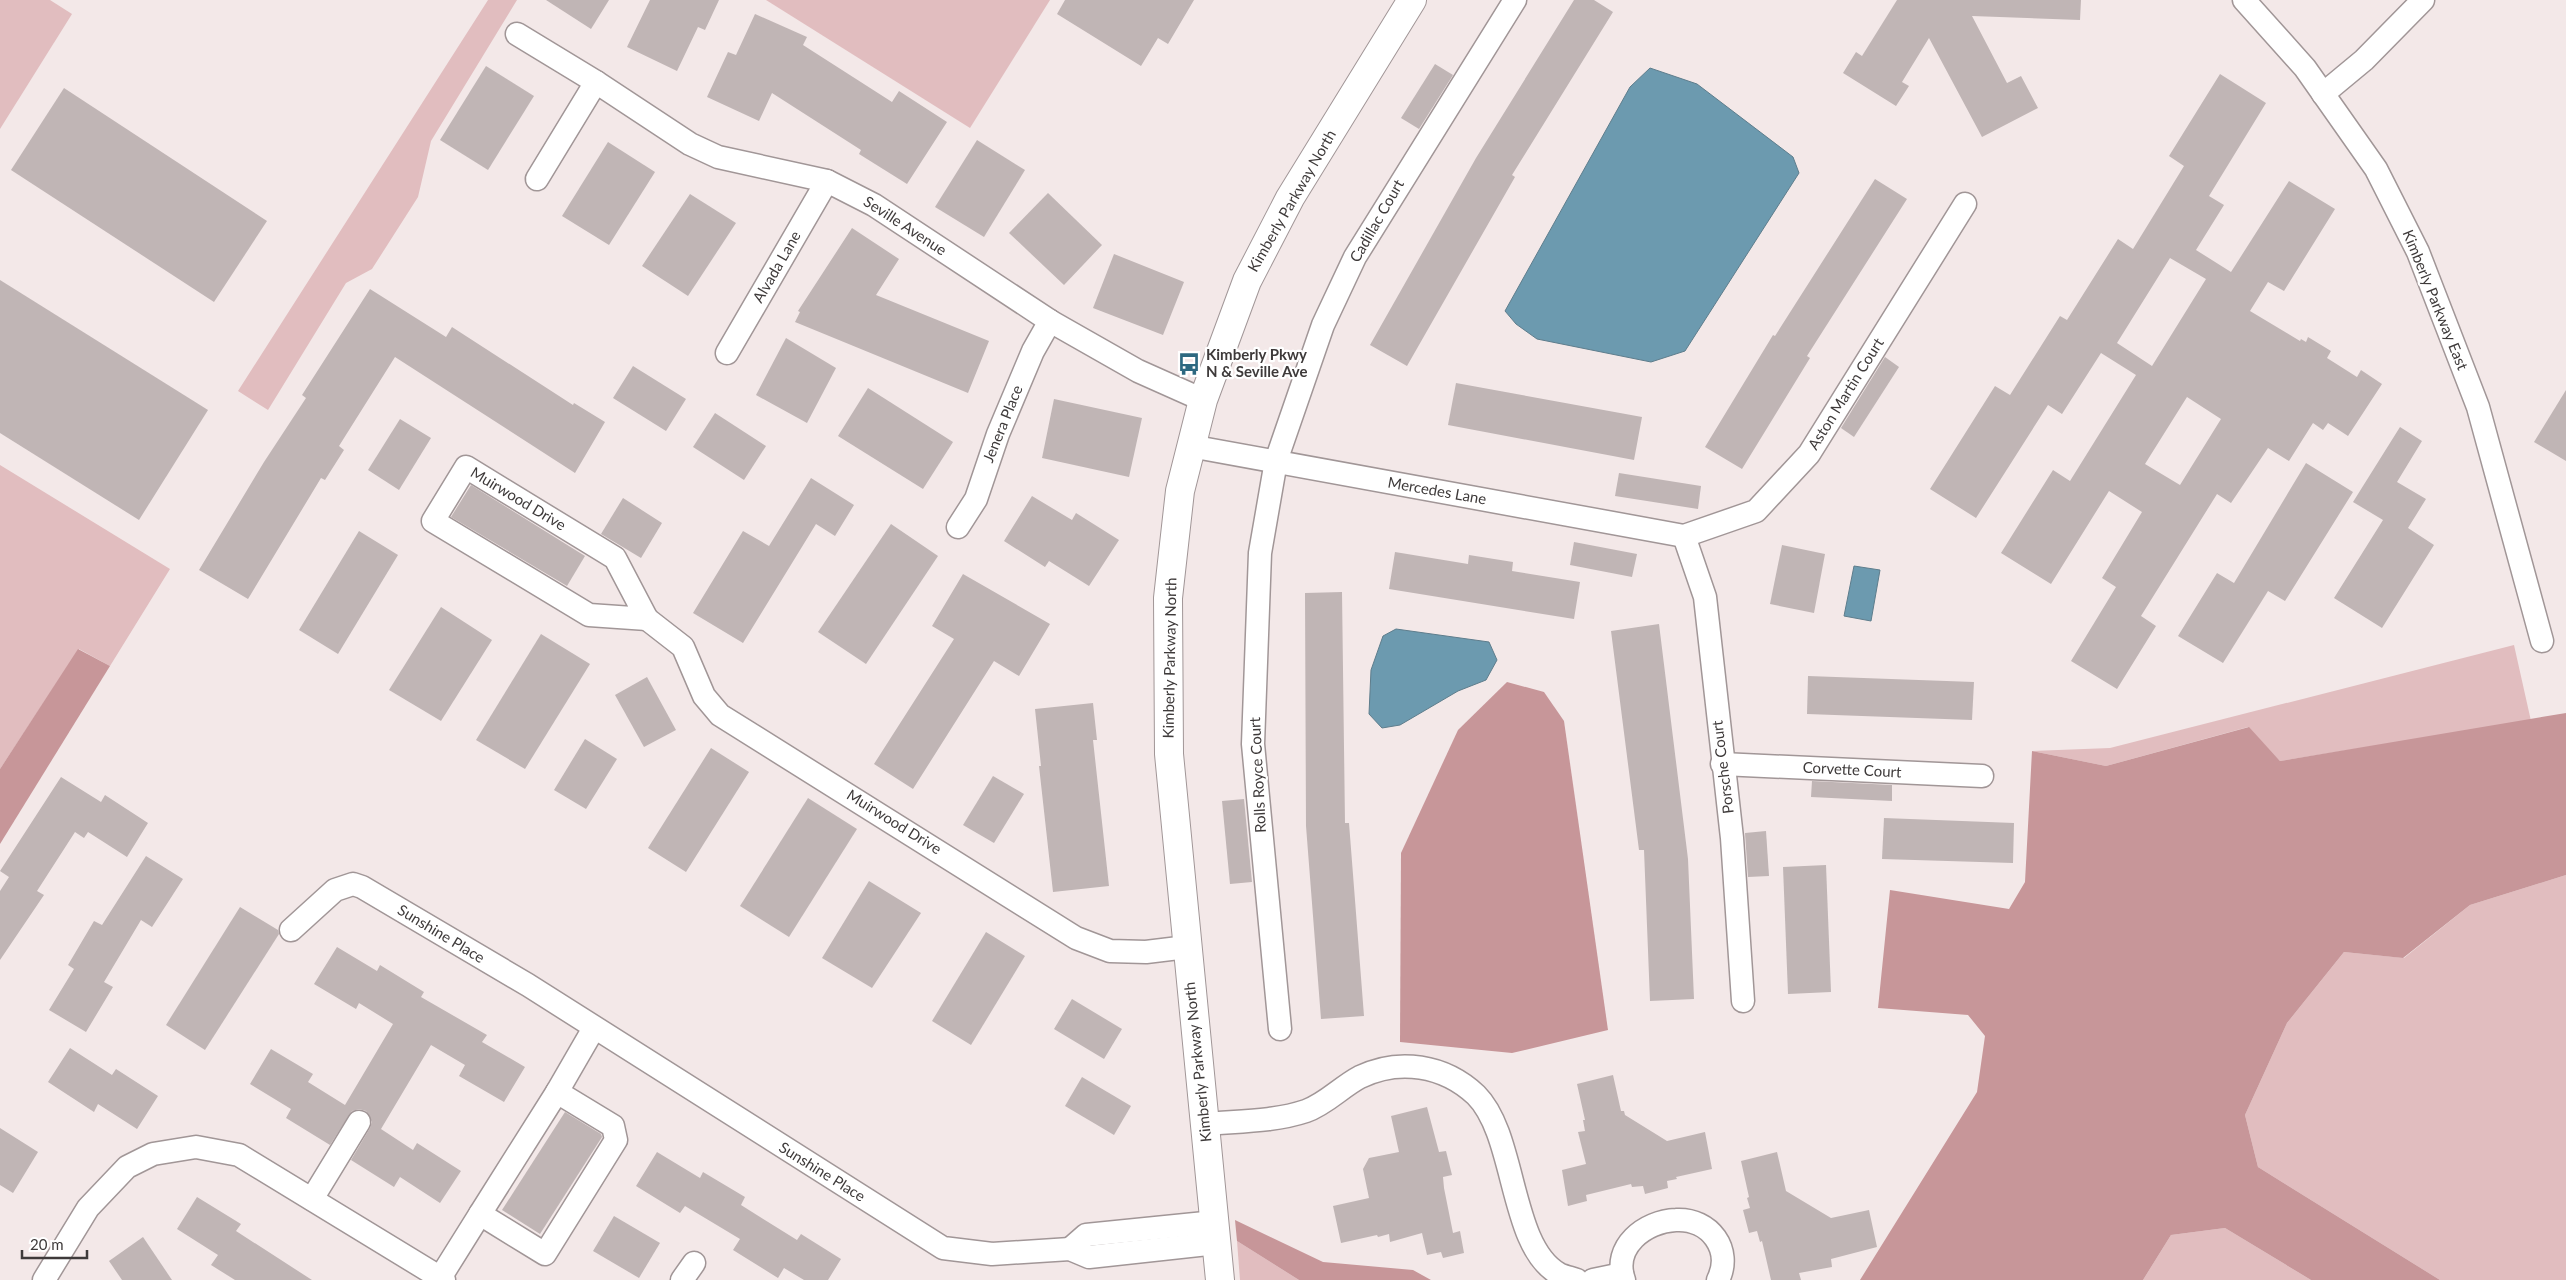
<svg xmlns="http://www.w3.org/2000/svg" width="2566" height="1280" font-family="Lato,sans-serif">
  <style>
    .green { fill: #e1bdbf }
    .forest { fill: #c79699 }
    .water { fill: #6c9aaf; stroke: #5e7d8c }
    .building { fill: #c0b5b5; fill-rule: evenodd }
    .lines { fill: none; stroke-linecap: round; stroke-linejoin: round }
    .street-casing { stroke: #a19697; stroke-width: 25 }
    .secondary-casing { stroke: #a19697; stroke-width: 30 }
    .street { stroke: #fff; stroke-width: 22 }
    .secondary { stroke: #fff; stroke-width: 28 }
    .labels { text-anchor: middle; stroke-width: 4.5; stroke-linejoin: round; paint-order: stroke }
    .street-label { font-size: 15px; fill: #3e3a3a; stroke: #fff }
    .poi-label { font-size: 15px; font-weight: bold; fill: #3e3a3a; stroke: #fff; text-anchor: start }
  </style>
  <rect width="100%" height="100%" fill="#f3e8e8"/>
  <g class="green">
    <path d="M 0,0 L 50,0 L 72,14 L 0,129 Z"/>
    <path d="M 488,0 L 517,0 L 431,141 L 418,197 L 372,269 L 346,283 L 268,410 L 238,391 Z"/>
    <path d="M 766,0 L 1050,0 L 970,128 Z"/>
    <path d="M 0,465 L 170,569 L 110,666 L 79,649 L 0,769 Z"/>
    <path d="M 2514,645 L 2531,721 L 2280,761 L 2248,727 L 2106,766 L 2032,751 L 2110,748 Z"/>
    <path d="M 2566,875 L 2566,1280 L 2440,1280 L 2258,1167 L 2245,1115 L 2287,1023 L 2344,952 L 2404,958 L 2470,905 Z"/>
    <path d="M 2225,1228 L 2311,1280 L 2143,1280 L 2171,1235 Z"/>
    <path d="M 1237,1241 L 1299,1280 L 1240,1280 Z"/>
  </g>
  <g class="forest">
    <path d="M 78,649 L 110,666 L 0,844 L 0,769 Z"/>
    <path d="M 1507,682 L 1544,692 L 1564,721 L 1608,1030 L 1512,1053 L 1400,1042 L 1401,853 L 1458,730 Z"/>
    <path d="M 2566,713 L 2566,875 L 2470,905 L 2403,958 L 2344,952 L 2287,1023 L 2245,1115 L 2258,1167 L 2440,1280 L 2311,1280 L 2225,1228 L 2171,1235 L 2143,1280 L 1860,1280 L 1977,1092 L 1985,1036 L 1968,1015 L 1878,1008 L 1890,890 L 2009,909 L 2025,882 L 2032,751 L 2106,766 L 2249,727 L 2280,761 Z"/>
    <path d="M 1235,1220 L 1323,1262 L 1413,1270 L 1431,1280 L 1299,1280 L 1237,1241 Z"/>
  </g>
  <g class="water">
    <path d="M 1650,68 L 1697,84 L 1793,157 L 1799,173 L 1685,351 L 1651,362 L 1537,339 L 1516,324 L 1505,311 L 1630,87 Z"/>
    <path d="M 1854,566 L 1880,570 L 1871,621 L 1844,616 Z"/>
    <path d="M 1396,629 L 1489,642 L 1497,660 L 1486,680 L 1458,691 L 1400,725 L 1382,728 L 1369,714 L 1371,670 L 1383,636 Z"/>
  </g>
  <g class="building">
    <path d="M 546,0 L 609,0 L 591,29 Z"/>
    <path d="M 650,0 L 719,0 L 705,30 L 698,27 L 677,71 L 627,47 Z"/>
    <path d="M 1065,0 L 1194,0 L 1168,44 L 1158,38 L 1141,66 L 1057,14 Z"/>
    <path d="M 1574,0 L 1594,0 L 1613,12 L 1512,175 L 1515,177 L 1407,366 L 1370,345 L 1476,158 Z"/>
    <path d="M 1897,0 L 2081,0 L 2080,20 L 1972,16 L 2007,83 L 2021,76 L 2038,108 L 1982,137 L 1929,38 L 1902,82 L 1909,86 L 1896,106 L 1843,73 L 1856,52 L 1862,56 Z"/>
    <path d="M 755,14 L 807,37 L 803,45 L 892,102 L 899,91 L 947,122 L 907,184 L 859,154 L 861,150 L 772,93 L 759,121 L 707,97 L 728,52 L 736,55 Z"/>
    <path d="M 1435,64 L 1453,75 L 1419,129 L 1401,118 Z"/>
    <path d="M 486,66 L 534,96 L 488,170 L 440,140 Z"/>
    <path d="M 2220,74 L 2266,103 L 2209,196 L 2224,205 L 2196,250 L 2231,272 L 2289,181 L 2335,209 L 2284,291 L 2268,282 L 2250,311 L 2300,341 L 2301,339 L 2306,342 L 2308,337 L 2331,351 L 2327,358 L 2357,377 L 2361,370 L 2382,384 L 2348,436 L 2328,423 L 2323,430 L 2313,423 L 2289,461 L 2268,448 L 2231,503 L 2217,494 L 2141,616 L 2156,626 L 2117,689 L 2071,661 L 2116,587 L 2102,578 L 2142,512 L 2109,491 L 2051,584 L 2001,553 L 2053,470 L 2070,481 L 2136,375 L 2101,353 L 2062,414 L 2048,405 L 1976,518 L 1930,489 L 1995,386 L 2010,395 L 2060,316 L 2067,320 L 2118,239 L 2133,249 L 2184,166 L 2169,156 ZM 2170,258 L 2206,279 L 2152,366 L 2117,343 ZM 2187,397 L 2221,419 L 2180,485 L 2145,464 Z"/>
    <path d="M 64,88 L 267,221 L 214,302 L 11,170 Z"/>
    <path d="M 977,140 L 1025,170 L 984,237 L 935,207 Z"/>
    <path d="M 608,142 L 655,172 L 609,245 L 562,216 Z"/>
    <path d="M 1875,179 L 1907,199 L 1807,356 L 1810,358 L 1742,469 L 1705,447 L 1773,335 L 1775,336 Z"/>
    <path d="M 1048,193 L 1102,245 L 1064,285 L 1009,233 Z"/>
    <path d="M 690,194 L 736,223 L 688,296 L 642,266 Z"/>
    <path d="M 852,228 L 899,259 L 876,295 L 989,341 L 968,393 L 795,322 L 800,312 L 798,311 Z"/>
    <path d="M 1114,254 L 1184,282 L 1163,335 L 1093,308 Z"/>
    <path d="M 0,280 L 208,410 L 139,520 L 0,433 Z"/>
    <path d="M 370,289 L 446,337 L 452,327 L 573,405 L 574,403 L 605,422 L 575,473 L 395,357 L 339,446 L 344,450 L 325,480 L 321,478 L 248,599 L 199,570 L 264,462 L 306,398 L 302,395 Z"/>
    <path d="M 786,338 L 836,368 L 807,423 L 756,395 Z"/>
    <path d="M 1885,357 L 1899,367 L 1854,437 L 1841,428 Z"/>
    <path d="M 633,366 L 686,399 L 666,431 L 613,398 Z"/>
    <path d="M 1456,383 L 1642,417 L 1634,460 L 1448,425 Z"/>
    <path d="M 868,388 L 953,442 L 923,489 L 838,436 Z"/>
    <path d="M 2566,390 L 2566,461 L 2534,442 Z"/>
    <path d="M 1054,399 L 1142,418 L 1129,477 L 1042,458 Z"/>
    <path d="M 715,413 L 766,446 L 744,480 L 693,447 Z"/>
    <path d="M 400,419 L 431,438 L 399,490 L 368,470 Z"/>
    <path d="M 2400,427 L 2422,441 L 2397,482 L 2426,499 L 2408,528 L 2434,545 L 2382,628 L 2334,598 L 2383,520 L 2353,502 Z"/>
    <path d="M 2306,463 L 2353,492 L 2285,601 L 2268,591 L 2223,663 L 2178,636 L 2217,573 L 2234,583 Z"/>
    <path d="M 1619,473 L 1701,486 L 1698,509 L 1615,496 Z"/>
    <path d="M 811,478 L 854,505 L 835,536 L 816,524 L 743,643 L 693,613 L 743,531 L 769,546 Z"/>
    <path d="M 471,485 L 585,556 L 567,586 L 451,517 Z"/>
    <path d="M 1032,496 L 1072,520 L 1076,513 L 1119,540 L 1089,586 L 1049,561 L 1045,567 L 1004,541 Z"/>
    <path d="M 623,498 L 662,523 L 641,558 L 601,534 Z"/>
    <path d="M 891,524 L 938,556 L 866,664 L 818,632 Z"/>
    <path d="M 359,531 L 398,555 L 338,654 L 299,630 Z"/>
    <path d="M 1574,542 L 1637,554 L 1632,577 L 1570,565 Z"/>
    <path d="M 1782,545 L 1825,554 L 1814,613 L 1770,604 Z"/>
    <path d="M 1395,552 L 1468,564 L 1469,555 L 1513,562 L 1512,571 L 1580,582 L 1574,619 L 1389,589 Z"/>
    <path d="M 963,574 L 1050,624 L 1019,676 L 994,661 L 913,789 L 874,764 L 954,639 L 932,626 Z"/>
    <path d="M 1342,592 L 1345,823 L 1349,823 L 1364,1016 L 1321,1019 L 1306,826 L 1305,593 Z"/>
    <path d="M 441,607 L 492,640 L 441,721 L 389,690 Z"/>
    <path d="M 1659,624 L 1688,859 L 1694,999 L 1650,1001 L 1644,850 L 1639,850 L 1611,631 Z"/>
    <path d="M 541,634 L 590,664 L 525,769 L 476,740 Z"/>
    <path d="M 1808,676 L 1974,682 L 1972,720 L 1807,714 Z"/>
    <path d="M 647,677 L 676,730 L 644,747 L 615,695 Z"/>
    <path d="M 1093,703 L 1097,740 L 1093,740 L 1109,886 L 1053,892 L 1039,766 L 1041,766 L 1035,709 Z"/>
    <path d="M 585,739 L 617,759 L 586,809 L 554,790 Z"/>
    <path d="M 711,748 L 749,772 L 686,872 L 648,848 Z"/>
    <path d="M 993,776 L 1024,794 L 994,843 L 963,825 Z"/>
    <path d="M 61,777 L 101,802 L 105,795 L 148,823 L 127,857 L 88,832 L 84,838 L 75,832 L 37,891 L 44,895 L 0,960 L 0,891 L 9,877 L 0,871 Z"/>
    <path d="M 1812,781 L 1892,785 L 1892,801 L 1811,797 Z"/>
    <path d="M 808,798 L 857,829 L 789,937 L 740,906 Z"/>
    <path d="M 1244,799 L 1252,882 L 1230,884 L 1222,801 Z"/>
    <path d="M 1884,818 L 2014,823 L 2013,863 L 1882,859 Z"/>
    <path d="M 1766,831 L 1769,876 L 1748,877 L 1745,833 Z"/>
    <path d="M 146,856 L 183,879 L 152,927 L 141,920 L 104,982 L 113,987 L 86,1032 L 49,1010 L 74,969 L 68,965 L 94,921 L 102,925 Z"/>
    <path d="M 1826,865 L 1831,992 L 1788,994 L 1783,867 Z"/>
    <path d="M 869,881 L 921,913 L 872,988 L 822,958 Z"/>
    <path d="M 240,907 L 278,930 L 279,934 L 205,1050 L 166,1025 Z"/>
    <path d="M 986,932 L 1025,956 L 971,1045 L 932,1021 Z"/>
    <path d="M 337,947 L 377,971 L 380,965 L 424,992 L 421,997 L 487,1035 L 482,1042 L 525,1067 L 504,1102 L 459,1076 L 465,1065 L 431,1045 L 381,1129 L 413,1150 L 417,1143 L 461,1171 L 440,1203 L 400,1177 L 394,1187 L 351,1160 L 370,1128 L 372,1122 L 366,1111 L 359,1109 L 352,1111 L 330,1145 L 286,1118 L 291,1109 L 250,1084 L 271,1049 L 313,1074 L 308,1082 L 345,1105 L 393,1024 L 359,1003 L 356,1009 L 314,984 Z"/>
    <path d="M 1072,999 L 1122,1029 L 1104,1059 L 1054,1029 Z"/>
    <path d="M 70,1048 L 112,1075 L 116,1069 L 158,1096 L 137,1129 L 98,1104 L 94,1112 L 48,1082 Z"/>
    <path d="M 1613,1075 L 1621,1111 L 1624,1111 L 1625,1115 L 1667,1141 L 1705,1132 L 1712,1169 L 1676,1177 L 1677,1179 L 1667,1181 L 1668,1188 L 1645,1194 L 1643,1186 L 1632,1187 L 1631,1184 L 1586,1195 L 1587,1201 L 1568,1206 L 1562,1170 L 1586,1164 L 1578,1132 L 1585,1131 L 1583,1120 L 1585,1120 L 1577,1084 Z"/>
    <path d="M 1082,1077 L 1131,1106 L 1114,1135 L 1065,1106 Z"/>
    <path d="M 1427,1107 L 1439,1152 L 1446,1151 L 1452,1175 L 1443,1177 L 1444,1188 L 1453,1233 L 1460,1231 L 1464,1253 L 1443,1258 L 1441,1252 L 1427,1255 L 1422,1233 L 1390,1242 L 1389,1234 L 1378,1237 L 1377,1235 L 1341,1243 L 1333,1206 L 1369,1198 L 1363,1169 L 1369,1158 L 1399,1152 L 1391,1116 Z"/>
    <path d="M 565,1112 L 601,1134 L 602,1137 L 540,1234 L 502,1210 Z"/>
    <path d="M 0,1128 L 38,1152 L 13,1193 L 0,1185 Z"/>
    <path d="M 657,1152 L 700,1178 L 703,1172 L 745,1197 L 741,1205 L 797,1240 L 801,1234 L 841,1259 L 828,1280 L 804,1280 L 784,1268 L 778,1278 L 733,1250 L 740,1239 L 685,1206 L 680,1213 L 636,1186 Z"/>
    <path d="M 1777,1152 L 1786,1191 L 1831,1218 L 1869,1210 L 1877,1247 L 1831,1259 L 1832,1267 L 1799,1273 L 1801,1280 L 1771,1280 L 1762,1241 L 1760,1242 L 1757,1231 L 1749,1233 L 1743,1210 L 1750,1208 L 1747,1198 L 1749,1197 L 1741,1161 Z"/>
    <path d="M 197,1197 L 241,1224 L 236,1231 L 312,1280 L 235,1280 L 211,1265 L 218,1255 L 177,1229 Z"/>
    <path d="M 614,1216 L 660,1243 L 639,1278 L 593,1251 Z"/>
    <path d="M 143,1237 L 172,1280 L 122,1280 L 109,1261 Z"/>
  </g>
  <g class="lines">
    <defs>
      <g id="street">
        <path d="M 2244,0 L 2305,68 L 2376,169 L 2418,252 L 2478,407 L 2542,641"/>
        <path d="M 517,34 L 596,82 L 690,144 L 718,157 L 827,181 L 874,205 L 1050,321 L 1138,371 L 1203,400"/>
        <path d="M 2323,94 L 2364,60 L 2423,0"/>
        <path d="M 537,179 L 596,82"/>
        <path d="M 727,353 L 827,181"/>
        <path d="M 1190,446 L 1684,536 L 1756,511 L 1809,454 L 1965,204"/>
        <path d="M 466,467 L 615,558 L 647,619 L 589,615 L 433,521 Z"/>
        <path d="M 958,527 L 976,499 L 998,434 L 1033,351 L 1050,321"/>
        <path d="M 1684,536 L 1705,597 L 1732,838 L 1743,1001"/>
        <path d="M 647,619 L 683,647 L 704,696 L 720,715 L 1076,938 L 1110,951 L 1146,952 L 1187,947"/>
        <path d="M 1722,764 L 1982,776"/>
        <path d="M 291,930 L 335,890 L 353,884 L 362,887 L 528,985 L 943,1248 L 992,1254 L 1070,1249 L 1089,1257 L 1217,1243"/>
        <path d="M 1280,1029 L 1253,744 L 1260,553 L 1276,461 L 1323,325 L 1355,257 L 1515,0"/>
        <path d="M 557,1092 L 613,1126 L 616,1140 L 545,1254 L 480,1214 Z"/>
        <path d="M 557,1092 L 594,1028"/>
        <path d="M 1205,1124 C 1238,1121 1273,1122 1306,1111 C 1326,1104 1341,1087 1360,1077 C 1399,1058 1444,1065 1476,1095 C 1517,1136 1509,1246 1559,1274 C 1565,1277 1572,1278 1577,1280"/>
        <path d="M 312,1199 L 359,1122"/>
        <path d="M 1070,1249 L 1086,1235 L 1215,1222"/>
        <path d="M 440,1278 L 480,1214"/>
        <path d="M 44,1280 L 88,1208 L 127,1167 L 153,1154 L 196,1147 L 239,1155 L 444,1280"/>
        <path d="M 682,1280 L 694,1263"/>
        <path d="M 1593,1280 L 1622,1274"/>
        <path d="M 1624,1280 C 1612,1247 1645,1221 1676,1220 C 1710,1218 1733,1250 1718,1280"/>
      </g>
      <path id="secondary" d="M 1220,1280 L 1169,754 L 1168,598 L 1180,491 L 1203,400 L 1247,281 L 1290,198 L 1412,0"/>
    </defs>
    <use href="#street" class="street-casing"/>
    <use href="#secondary" class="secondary-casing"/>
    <use href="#street" class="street"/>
    <use href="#secondary" class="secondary"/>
  </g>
  <defs>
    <symbol id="bus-bare" viewBox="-9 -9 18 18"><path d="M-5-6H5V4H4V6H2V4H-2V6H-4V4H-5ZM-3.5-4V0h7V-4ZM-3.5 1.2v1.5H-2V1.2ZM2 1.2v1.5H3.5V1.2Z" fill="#2d6880" stroke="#fff" stroke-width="2.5" paint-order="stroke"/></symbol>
  </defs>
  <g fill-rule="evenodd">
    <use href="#bus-bare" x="1173" y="348" width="32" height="32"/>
  </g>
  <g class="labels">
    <g class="street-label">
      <text transform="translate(1292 201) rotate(-60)" y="5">Kimberly Parkway North</text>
      <text transform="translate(1377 221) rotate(-60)" y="5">Cadillac Court</text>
      <text transform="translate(905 226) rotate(33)" y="5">Seville Avenue</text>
      <text transform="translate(777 267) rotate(-60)" y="5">Alvada Lane</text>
      <text transform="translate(2435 300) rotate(68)" y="5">Kimberly Parkway East</text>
      <text transform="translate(1846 394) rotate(-58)" y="5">Aston Martin Court</text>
      <text transform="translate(1003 424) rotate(-68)" y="5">Jenera Place</text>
      <text transform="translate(1437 491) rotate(10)" y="5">Mercedes Lane</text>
      <text transform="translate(518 499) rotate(31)" y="5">Muirwood Drive</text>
      <text transform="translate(1170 658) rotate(-89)" y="5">Kimberly Parkway North</text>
      <text transform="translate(1723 767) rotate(-97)" y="5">Porsche Court</text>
      <text transform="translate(1852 770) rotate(3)" y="5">Corvette Court</text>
      <text transform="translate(1258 775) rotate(-93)" y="5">Rolls Royce Court</text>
      <text transform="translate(894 822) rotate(32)" y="5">Muirwood Drive</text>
      <text transform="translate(441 934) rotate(31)" y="5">Sunshine Place</text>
      <text transform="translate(1198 1062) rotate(-96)" y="5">Kimberly Parkway North</text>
      <text transform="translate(822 1172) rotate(32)" y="5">Sunshine Place</text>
    </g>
    <g class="poi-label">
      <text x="1206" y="360">Kimberly Pkwy<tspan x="1206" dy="17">N &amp; Seville Ave</tspan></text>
    </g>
  </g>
  <path d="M22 1250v8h65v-8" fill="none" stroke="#3e3a3a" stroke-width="2.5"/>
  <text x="30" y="1250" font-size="15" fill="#3e3a3a" stroke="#ffffff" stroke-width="4" paint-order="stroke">20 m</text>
</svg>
